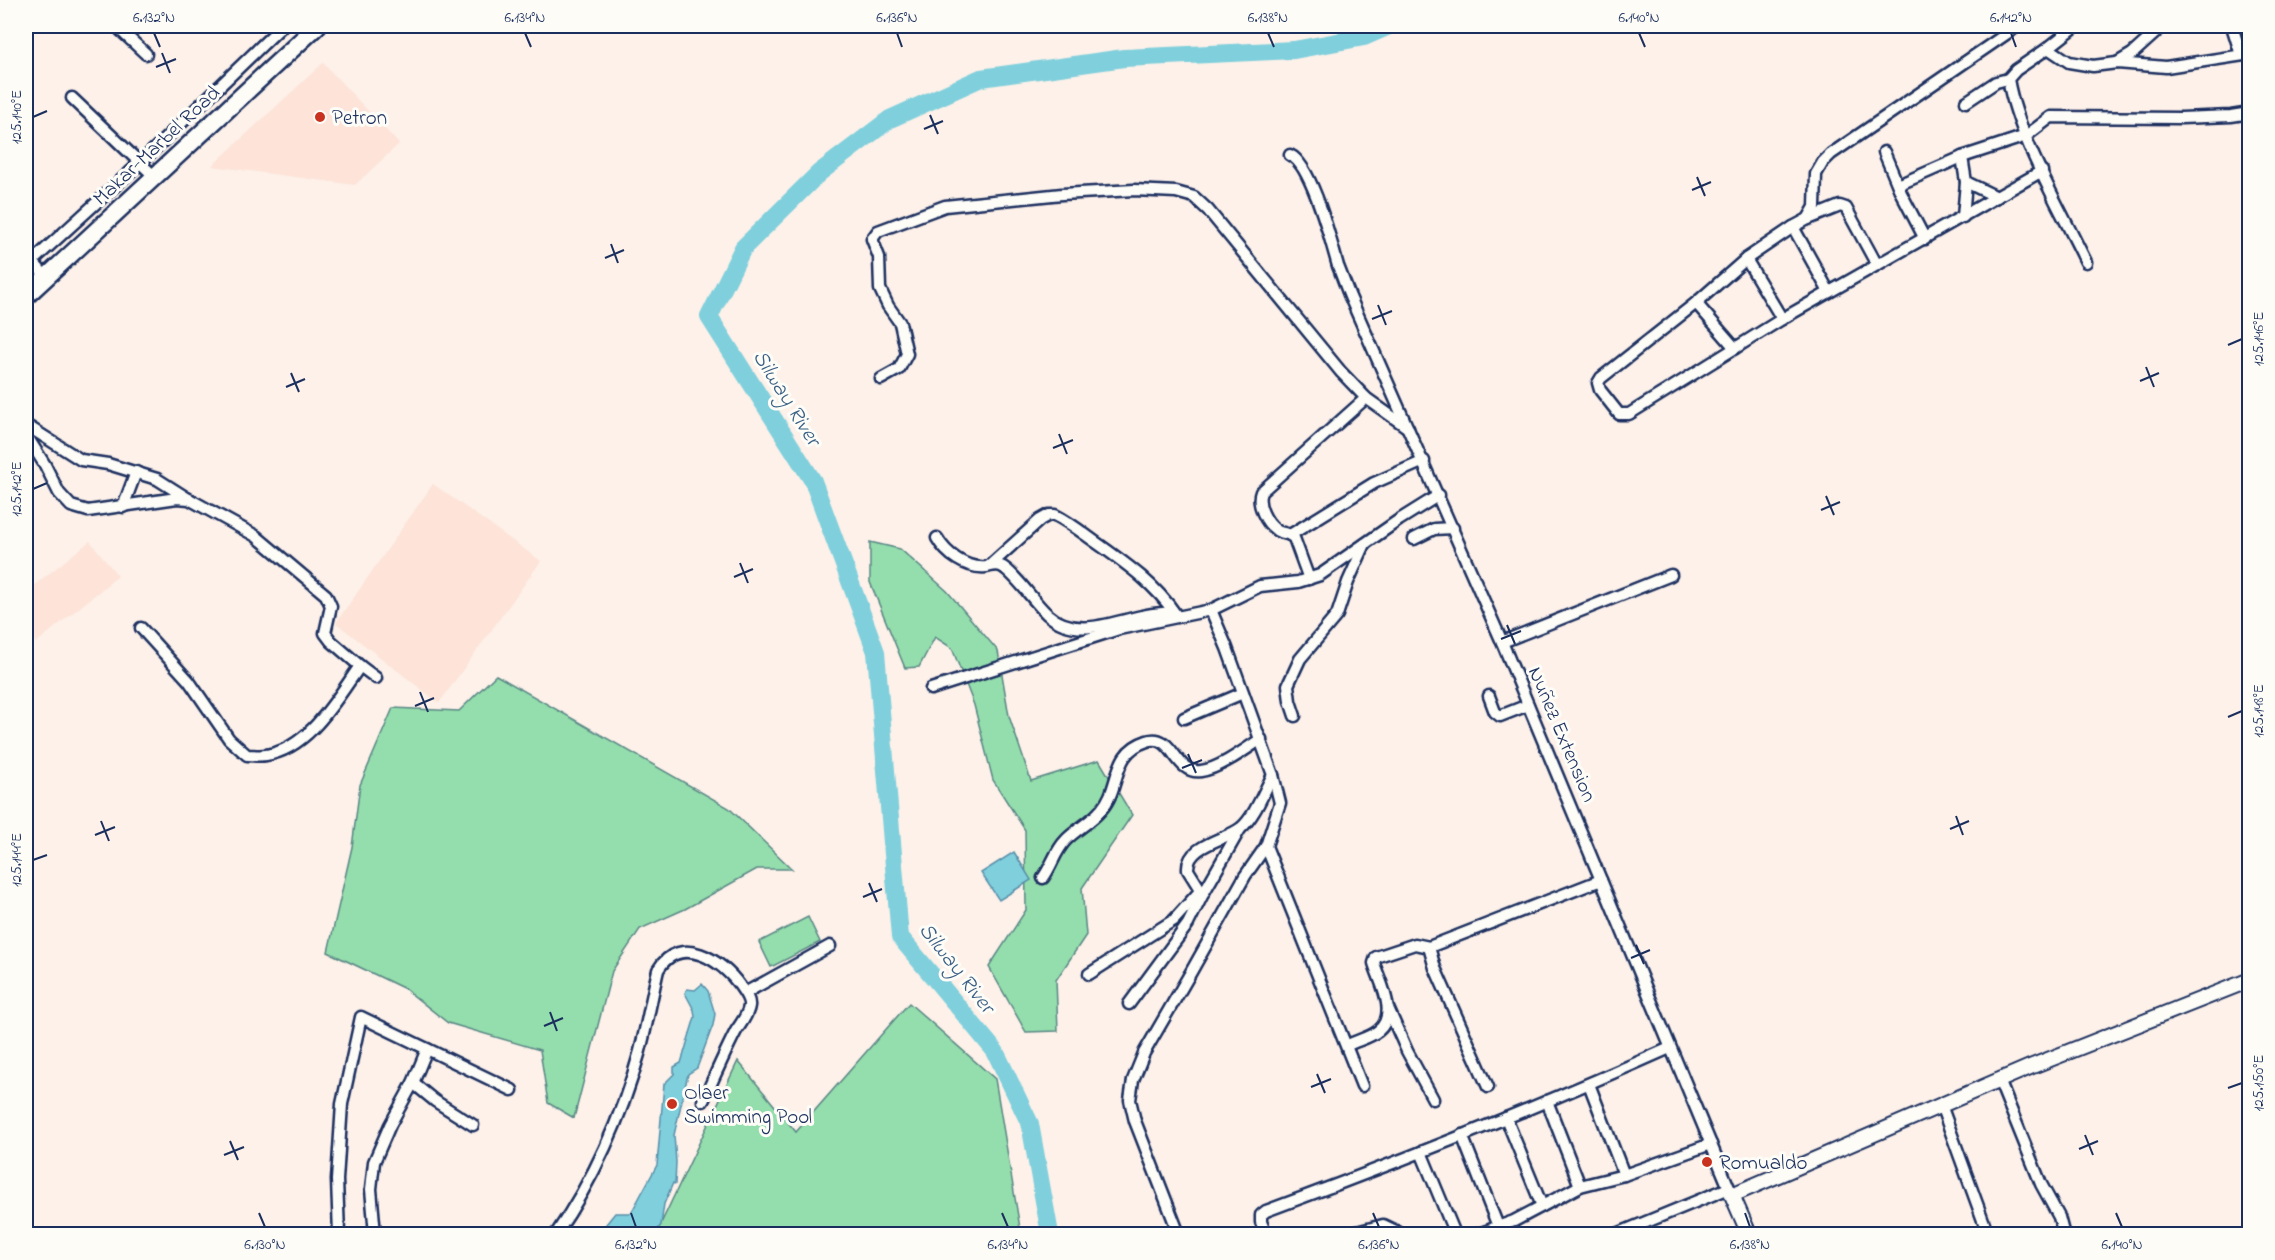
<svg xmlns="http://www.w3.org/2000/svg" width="2275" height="1260" font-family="'Indie Flower',sans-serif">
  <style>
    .built { fill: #fde3d8 }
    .green { fill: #94ddac; stroke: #588685; stroke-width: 1.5 }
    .water { fill: #80cfdc; stroke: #588faa; stroke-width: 1.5 }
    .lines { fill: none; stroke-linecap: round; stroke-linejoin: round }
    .river { stroke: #80cfdc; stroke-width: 18 }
    .minor-casing { stroke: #1b2f5e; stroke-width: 15 }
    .tertiary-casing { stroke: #1b2f5e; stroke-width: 18 }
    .primary-casing { stroke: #1b2f5e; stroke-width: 21 }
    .minor { stroke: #fdfcf7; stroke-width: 10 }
    .tertiary { stroke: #fdfcf7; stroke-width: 14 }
    .primary { stroke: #fdfcf7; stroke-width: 16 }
    .ticks { fill: none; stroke: #1b2f5e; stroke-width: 2 }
    .poi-dot { fill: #c8321e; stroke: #fdfcf7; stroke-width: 2 }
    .labels { text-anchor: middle; stroke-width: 6; stroke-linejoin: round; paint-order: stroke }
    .poi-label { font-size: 21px; fill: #1b2f5e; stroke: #fdfcf7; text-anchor: start }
    .street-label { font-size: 21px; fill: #1b2f5e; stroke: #fdfcf7 }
    .water-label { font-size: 22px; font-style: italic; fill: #395f84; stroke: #fdfcf7 }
    .neatline { fill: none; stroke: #1b2f5e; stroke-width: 2 }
    .ticks-label { font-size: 15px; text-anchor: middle; fill: #1b2f5e }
  </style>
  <rect width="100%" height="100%" fill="#fdf1e9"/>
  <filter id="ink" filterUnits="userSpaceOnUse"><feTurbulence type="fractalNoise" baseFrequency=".0167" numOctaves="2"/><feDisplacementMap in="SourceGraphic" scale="12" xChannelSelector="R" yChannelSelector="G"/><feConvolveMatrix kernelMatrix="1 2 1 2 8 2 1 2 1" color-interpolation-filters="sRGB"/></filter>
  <g filter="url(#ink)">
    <g class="built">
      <path d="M 323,63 L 399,144 L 355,185 L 212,166 Z"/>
      <path d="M 433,484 L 541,561 L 439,703 L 336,623 Z"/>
      <path d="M 90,541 L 118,576 L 36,643 L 26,630 L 26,592 Z"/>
    </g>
    <g class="green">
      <path d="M 870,542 L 900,549 L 947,591 L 998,651 L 1009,716 L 1031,781 L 1099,760 L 1132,815 L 1082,888 L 1086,935 L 1056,980 L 1058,1031 L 1026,1032 L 989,967 L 1026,910 L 1025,830 L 993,780 L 974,705 L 952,648 L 935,637 L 919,667 L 905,668 L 870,582 Z"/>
      <path d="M 496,675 L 729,808 L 792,869 L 757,869 L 685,909 L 640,929 L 612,971 L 574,1118 L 548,1103 L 540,1050 L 448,1023 L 405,989 L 328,952 L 352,847 L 360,785 L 393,708 L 459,711 Z"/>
      <path d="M 808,917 L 820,942 L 771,967 L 759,942 Z"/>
      <path d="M 909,1003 L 995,1079 L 1021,1234 L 656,1234 L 738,1061 L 796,1132 Z"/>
    </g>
    <g class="water">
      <path d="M 1014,852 L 1031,880 L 999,900 L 981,873 Z"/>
      <path d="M 702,984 L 708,991 L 715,1014 L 713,1025 L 697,1068 L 688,1074 L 674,1135 L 676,1162 L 675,1184 L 673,1183 L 664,1204 L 661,1225 L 655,1234 L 598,1234 L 615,1213 L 631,1213 L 657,1165 L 664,1084 L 674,1074 L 674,1067 L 681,1063 L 695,1017 L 694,1010 L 685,993 L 687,989 L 695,990 Z"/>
    </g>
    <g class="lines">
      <path class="river" d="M 1050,1234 L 1030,1124 L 995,1051 L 900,937 L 876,652 L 813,481 L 709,317 L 743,248 L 819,173 L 890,119 L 981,78 L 1124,58 L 1294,50 L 1364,37 L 1389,26"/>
      <defs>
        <g id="minor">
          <path d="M 116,26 L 146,54"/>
          <path d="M 2017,26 L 2012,30 L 1831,154 L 1823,162 L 1816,174 L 1815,207 L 1808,219 L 1793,227 L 1746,259 L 1696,303 L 1601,378 L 1598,383 L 1600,390 L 1619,414 L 1629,414 L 1782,319 L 2042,171"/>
          <path d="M 2076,26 L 2048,48 L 2016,70 L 2008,79 C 2018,137 2060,208 2086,262"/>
          <path d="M 2232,26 L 2241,55"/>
          <path d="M 2048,48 L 2069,62 L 2093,66 L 2117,63 L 2166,67 L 2250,54"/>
          <path d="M 2117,63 L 2132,54 L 2163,26"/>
          <path d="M 72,98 L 155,177"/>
          <path d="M 1966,102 L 1996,82 L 2008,79"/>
          <path d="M 1884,152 L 1901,193 L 1925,239"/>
          <path d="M 1290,155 C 1312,165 1331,242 1338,266 C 1342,276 1346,287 1350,297 L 1502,642 L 1732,1195"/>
          <path d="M 1962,157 L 1966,182 L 1963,217"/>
          <path d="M 1966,182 L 1997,197"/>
          <path d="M 1898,185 L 1962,157 L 2026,136 L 2051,117 L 2181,118 L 2231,116 L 2250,113"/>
          <path d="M 1808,219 L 1840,206 L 1846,208 L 1877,265"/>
          <path d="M 1793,227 L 1829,292"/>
          <path d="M 26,254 L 46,277"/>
          <path d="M 1746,259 L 1782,319"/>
          <path d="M 26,267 L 140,163 L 282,26"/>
          <path d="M 1696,303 L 1735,348"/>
          <path d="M 881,379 L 899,369 L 907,354 L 900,323 L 888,306 L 880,289 L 879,257 L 872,239 L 878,231 L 945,206 L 1062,194 L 1134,190 L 1176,192 L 1194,197 L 1208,210 L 1341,372 L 1366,398 L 1408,428"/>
          <path d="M 26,425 L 81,460 L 108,464 L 157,479 L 187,498"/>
          <path d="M 26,435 L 45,465 L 59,493 L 71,506 L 88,511 L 177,498 L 189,499 L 256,536 L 326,595 L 331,606 L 325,633 L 331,641 L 360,666 C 337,698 309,749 266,755 C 260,756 253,755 247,755 L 229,739 L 189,681 L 141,628"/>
          <path d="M 123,507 L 136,472"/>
          <path d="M 1290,535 C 1286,533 1280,533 1276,530 C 1266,523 1256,504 1261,492 L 1366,398"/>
          <path d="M 937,538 C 946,554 966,569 986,567 C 992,566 997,563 1003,567 C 1017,576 1033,601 1047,614 C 1075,639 1109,623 1142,616 C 1152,613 1163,613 1173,612"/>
          <path d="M 1414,539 L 1434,529 L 1453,528"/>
          <path d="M 989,566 L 1040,520 L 1049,515 L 1055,515 C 1067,521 1079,530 1090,538 C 1122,561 1154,582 1176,615"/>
          <path d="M 1309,579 L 1294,538 L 1290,535 L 1374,483 L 1424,461"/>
          <path d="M 1502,642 L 1671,575"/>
          <path d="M 360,666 L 376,678"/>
          <path d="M 931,689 L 1119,629 L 1211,610 L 1260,586 L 1298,582 L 1320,575 L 1399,520 L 1439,495"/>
          <path d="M 1489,696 L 1495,712 L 1500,716 L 1528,705"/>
          <path d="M 1295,716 L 1290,701 L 1288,685 L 1300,659 L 1337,615 L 1348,582 L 1365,544"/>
          <path d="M 1184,718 L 1243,693"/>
          <path d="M 1266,846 L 1362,1086"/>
          <path d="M 1043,878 C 1052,866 1055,851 1066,840 C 1077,829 1091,822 1101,810 C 1122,787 1110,753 1147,741 C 1174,732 1174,775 1201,771 C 1219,769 1246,749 1261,739"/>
          <path d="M 1203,894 L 1240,829"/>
          <path d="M 1089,974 L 1174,920 L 1200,891"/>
          <path d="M 745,993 L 830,946"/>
          <path d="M 1129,1004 L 1188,924 L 1203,894 L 1188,870 C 1186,845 1226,840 1241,828 C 1255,816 1264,791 1273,775 L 1227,648 L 1211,610"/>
          <path d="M 1388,1008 L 1407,1051 L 1433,1099"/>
          <path d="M 1348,1045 C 1358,1040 1369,1038 1378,1031 C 1399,1014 1380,983 1374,963 L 1376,957 L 1415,944 L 1429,947"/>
          <path d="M 1999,1080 L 2041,1184 L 2059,1217 L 2063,1232"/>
          <path d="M 413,1083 L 435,1101 L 473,1125"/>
          <path d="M 1589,1084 L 1624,1175"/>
          <path d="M 1488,1087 L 1435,968 L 1429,947 L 1601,880"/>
          <path d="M 1547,1101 L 1580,1186"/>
          <path d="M 1941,1105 L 1988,1234"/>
          <path d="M 1506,1118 L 1542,1206"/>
          <path d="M 1462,1135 L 1501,1234"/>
          <path d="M 1421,1152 L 1455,1234"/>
          <path d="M 339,1234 L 337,1180 L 342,1104 L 361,1017 L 512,1090"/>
          <path d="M 375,1234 L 371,1189 L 374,1162 L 390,1125 L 413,1083 L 427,1049"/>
          <path d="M 556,1234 C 594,1179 622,1116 640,1051 C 647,1024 652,996 658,970 C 680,933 722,960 740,986 C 744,992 750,999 749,1006 C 748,1015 741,1023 736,1031 C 724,1054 714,1078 703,1101"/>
          <path d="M 1179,1234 L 1135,1121 L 1130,1100 L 1133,1080 L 1144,1053 L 1191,972 L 1245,876 L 1266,846 L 1280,803 L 1273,775"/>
          <path d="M 1266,1234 L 1261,1222 L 1261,1215 L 1266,1211 C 1402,1161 1538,1107 1670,1048"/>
          <path d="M 1349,1234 L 1383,1225 L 1402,1234"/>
          <path d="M 1478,1234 L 1514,1221 L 1580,1186 L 1624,1175 L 1711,1144"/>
          <path d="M 1617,1234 L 1729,1188"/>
        </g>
        <path id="tertiary" d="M 1749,1234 L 1732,1195 L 2030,1067 L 2250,980"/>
        <path id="primary" d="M 26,296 L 317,26"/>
      </defs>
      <use href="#minor" class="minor-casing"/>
      <use href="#tertiary" class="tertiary-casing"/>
      <use href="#primary" class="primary-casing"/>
      <use href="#minor" class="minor"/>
      <use href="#tertiary" class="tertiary"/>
      <use href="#primary" class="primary"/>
    </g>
  </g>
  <path class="ticks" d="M 154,33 L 160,47M 525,33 L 531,47M 897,33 L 902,47M 1268,33 L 1274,47M 1639,33 L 1645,47M 2011,33 L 2016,47M 162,53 L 170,73M 156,67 L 176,59M 930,115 L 938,134M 33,117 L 47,111M 924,129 L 943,121M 1697,177 L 1705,196M 1692,190 L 1711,182M 611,244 L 618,263M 605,258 L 624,250M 1378,305 L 1386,325M 1372,319 L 1392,311M 2228,345 L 2242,339M 2146,367 L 2154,387M 291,373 L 299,392M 2140,381 L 2159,373M 286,387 L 305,379M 1059,434 L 1067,454M 1053,448 L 1073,440M 33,489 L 47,483M 1826,496 L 1834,515M 1821,510 L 1840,502M 740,563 L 748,583M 734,577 L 753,569M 1507,625 L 1515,644M 1501,639 L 1521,631M 420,692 L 428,712M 415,706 L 434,698M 2228,717 L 2242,711M 1188,754 L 1196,773M 1182,768 L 1202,760M 1956,816 L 1963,835M 101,821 L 109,841M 1950,829 L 1969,821M 95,835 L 115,827M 33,860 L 47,855M 869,883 L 877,902M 863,897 L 882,889M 1636,945 L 1644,964M 1631,958 L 1650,950M 550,1012 L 557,1031M 544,1026 L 563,1018M 1317,1074 L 1325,1093M 1311,1087 L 1331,1079M 2228,1088 L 2242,1083M 2085,1135 L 2093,1155M 230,1141 L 238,1160M 2079,1149 L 2098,1141M 224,1155 L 244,1147M 259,1213 L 265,1227M 631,1213 L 636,1227M 1002,1213 L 1008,1227M 1373,1213 L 1379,1227M 1745,1213 L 1750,1227M 2116,1213 L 2122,1227"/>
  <g class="poi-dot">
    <circle cx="320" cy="117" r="6"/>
    <circle cx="672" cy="1104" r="6"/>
    <circle cx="1707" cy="1162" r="6"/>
  </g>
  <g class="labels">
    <g class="poi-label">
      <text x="332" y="124">Petron</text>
      <text x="684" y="1099">Olaer<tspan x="684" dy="24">Swimming Pool</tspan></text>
      <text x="1719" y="1169">Romualdo</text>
    </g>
    <g class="street-label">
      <text transform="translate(156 145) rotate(-43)" y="7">Makar-Marbel Road</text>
      <text transform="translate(1563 734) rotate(67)" y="7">Nuñez Extension</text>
    </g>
    <g class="water-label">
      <text transform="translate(788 397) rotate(58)" y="8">Silway River</text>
      <text transform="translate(958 967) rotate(52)" y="8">Silway River</text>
    </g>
  </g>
  <rect width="2275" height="1260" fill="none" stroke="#fdfcf7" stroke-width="66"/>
  <rect x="33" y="33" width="2209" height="1194" class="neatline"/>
  <g class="ticks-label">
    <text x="154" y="22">6.132°N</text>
    <text x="525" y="22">6.134°N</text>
    <text x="897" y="22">6.136°N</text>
    <text x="1268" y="22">6.138°N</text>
    <text x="1639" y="22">6.140°N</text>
    <text x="2011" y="22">6.142°N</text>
    <text transform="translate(16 117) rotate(-90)" y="5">125.140°E</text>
    <text transform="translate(2258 339) rotate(-90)" y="5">125.146°E</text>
    <text transform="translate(16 489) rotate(-90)" y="5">125.142°E</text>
    <text transform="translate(2258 711) rotate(-90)" y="5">125.148°E</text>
    <text transform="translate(16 860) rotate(-90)" y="5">125.144°E</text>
    <text transform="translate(2258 1083) rotate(-90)" y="5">125.150°E</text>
    <text x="265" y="1249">6.130°N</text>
    <text x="636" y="1249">6.132°N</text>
    <text x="1008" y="1249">6.134°N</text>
    <text x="1379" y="1249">6.136°N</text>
    <text x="1750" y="1249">6.138°N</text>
    <text x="2122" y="1249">6.140°N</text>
  </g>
</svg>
